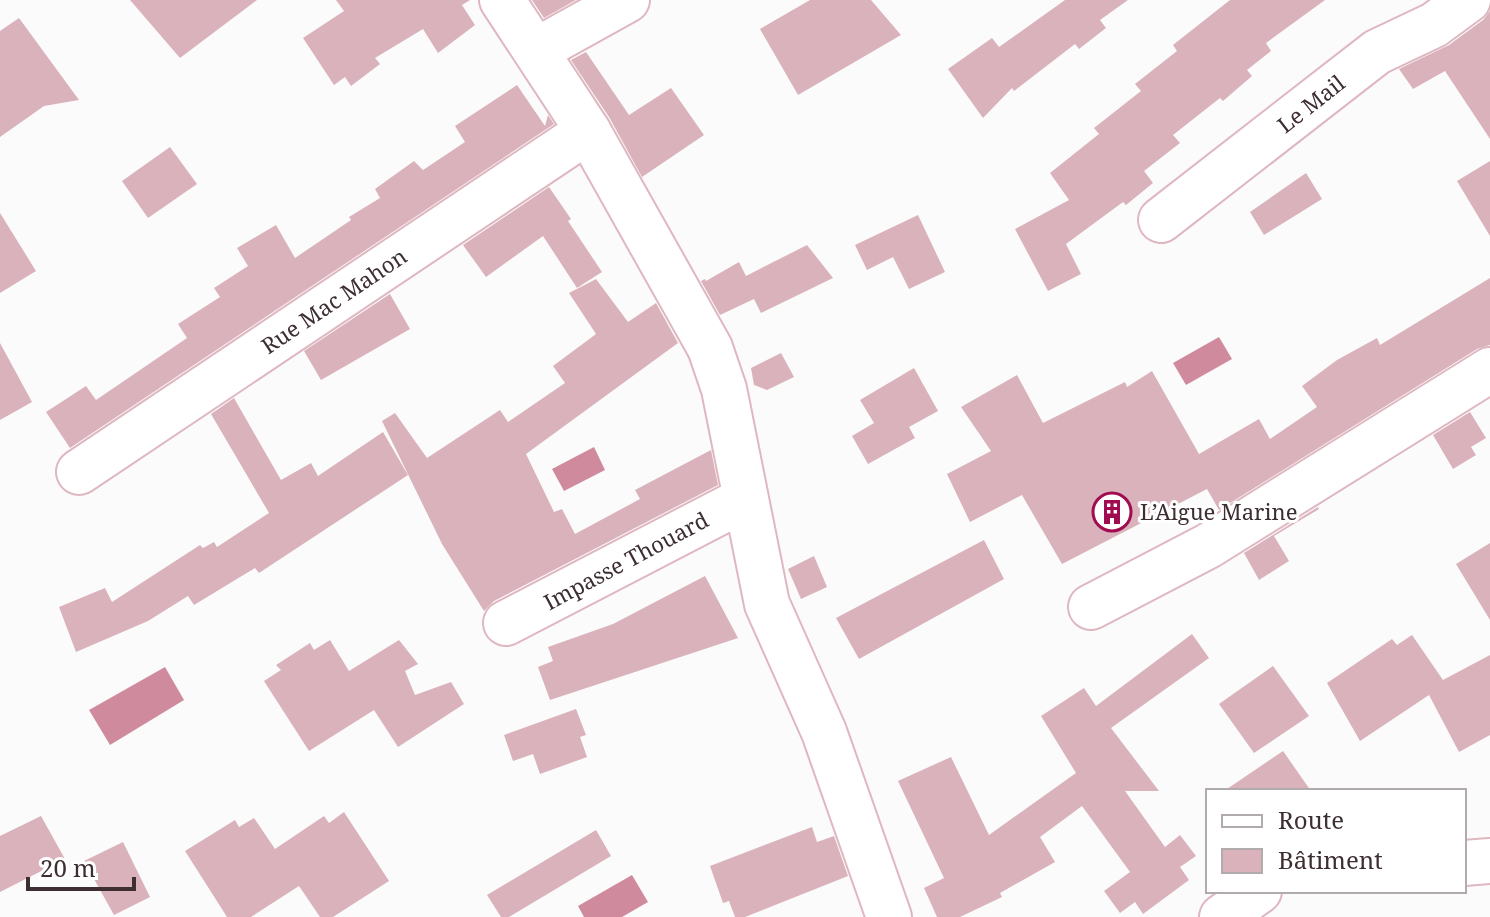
<svg xmlns="http://www.w3.org/2000/svg" width="1490" height="917" font-family="'Noto Serif',serif">
  <style>
    .water { fill: #cf8b9d }
    .building { fill: #dab2bb }
    .lines { fill: none; stroke-linecap: round; stroke-linejoin: round }
    .minor-casing { stroke: #dfb7c1; stroke-width: 48 }
    .minor { stroke: #fff; stroke-width: 44 }
    .labels { text-anchor: middle; stroke-width: 6; stroke-linejoin: round; paint-order: stroke }
    .street-label { font-size: 22px; fill: #3d2e31; stroke: #fff }
    .poi-label { font-size: 22px; fill: #3d2e31; stroke: #fff; text-anchor: start }
  </style>
  <rect width="100%" height="100%" fill="#fbfbfb"/>
  <g class="water">
    <path d="M 1219,337 L 1232,359 L 1186,385 L 1173,363 Z"/>
    <path d="M 594,447 L 605,470 L 564,491 L 552,469 Z"/>
    <path d="M 165,667 L 184,700 L 110,745 L 89,710 Z"/>
    <path d="M 632,875 L 648,902 L 622,917 L 584,917 L 578,906 Z"/>
  </g>
  <g class="building">
    <path d="M 130,0 L 257,0 L 180,58 Z"/>
    <path d="M 336,0 L 470,0 L 462,5 L 475,25 L 438,53 L 423,29 L 375,58 L 380,64 L 351,86 L 345,77 L 334,85 L 303,38 L 344,11 Z"/>
    <path d="M 532,0 L 576,0 L 544,18 Z"/>
    <path d="M 810,0 L 871,0 L 901,35 L 798,95 L 760,29 Z"/>
    <path d="M 1065,0 L 1128,0 L 1100,20 L 1106,28 L 1079,49 L 1075,44 L 1014,91 L 1012,88 L 983,118 L 948,69 L 992,38 L 999,47 Z"/>
    <path d="M 1230,0 L 1325,0 L 1266,43 L 1271,51 L 1247,70 L 1252,76 L 1223,101 L 1220,98 L 1173,135 L 1180,143 L 1144,171 L 1153,183 L 1126,205 L 1123,202 L 1066,244 L 1081,274 L 1048,291 L 1015,229 L 1069,200 L 1050,173 L 1099,134 L 1094,128 L 1141,91 L 1135,84 L 1177,51 L 1173,45 Z"/>
    <path d="M 1490,11 L 1490,139 L 1445,71 L 1413,89 L 1399,69 L 1449,45 L 1483,20 Z"/>
    <path d="M 19,18 L 79,100 L 44,106 L 0,137 L 0,31 Z"/>
    <path d="M 586,52 L 629,115 L 671,88 L 704,135 L 642,177 L 609,117 L 571,60 Z"/>
    <path d="M 517,85 L 545,126 L 548,115 L 554,124 L 70,448 L 46,412 L 86,386 L 96,400 L 187,338 L 178,324 L 220,297 L 214,288 L 248,266 L 237,248 L 276,225 L 295,258 L 351,220 L 349,217 L 380,198 L 375,189 L 414,161 L 423,170 L 465,142 L 455,126 Z"/>
    <path d="M 170,147 L 197,184 L 148,218 L 122,181 Z"/>
    <path d="M 1490,161 L 1490,236 L 1457,181 Z"/>
    <path d="M 1306,173 L 1322,199 L 1264,235 L 1250,212 Z"/>
    <path d="M 549,187 L 571,219 L 568,221 L 602,272 L 577,288 L 543,236 L 486,277 L 463,245 Z"/>
    <path d="M 0,213 L 36,271 L 0,293 Z"/>
    <path d="M 918,215 L 945,272 L 909,289 L 893,257 L 867,270 L 855,245 Z"/>
    <path d="M 807,245 L 833,278 L 761,313 L 754,299 L 720,315 L 701,281 L 705,279 L 706,281 L 739,262 L 746,276 Z"/>
    <path d="M 1490,278 L 1490,345 L 1477,349 L 1219,510 L 1207,489 L 1062,564 L 1022,495 L 970,522 L 947,474 L 991,451 L 961,407 L 1017,375 L 1043,423 L 1125,382 L 1127,387 L 1152,371 L 1199,454 L 1259,419 L 1270,439 L 1317,407 L 1302,386 L 1337,360 L 1377,338 L 1380,345 Z"/>
    <path d="M 596,279 L 628,322 L 656,303 L 678,343 L 526,454 L 554,512 L 562,509 L 575,534 L 640,499 L 635,490 L 711,450 L 718,485 L 494,601 L 484,611 L 442,544 L 382,421 L 395,413 L 427,458 L 500,410 L 508,422 L 565,383 L 553,366 L 596,334 L 569,293 Z"/>
    <path d="M 390,294 L 410,329 L 321,380 L 304,351 Z"/>
    <path d="M 0,343 L 32,402 L 0,420 Z"/>
    <path d="M 781,353 L 794,377 L 767,390 L 754,385 L 751,368 Z"/>
    <path d="M 914,368 L 938,411 L 909,427 L 915,438 L 868,464 L 852,436 L 874,423 L 860,400 Z"/>
    <path d="M 234,398 L 281,480 L 311,463 L 318,476 L 383,432 L 408,475 L 259,573 L 255,568 L 194,605 L 188,596 L 148,621 L 76,652 L 59,607 L 105,588 L 112,602 L 200,545 L 203,548 L 214,542 L 217,547 L 269,513 L 211,414 Z"/>
    <path d="M 1470,412 L 1486,438 L 1471,447 L 1476,455 L 1453,469 L 1433,435 Z"/>
    <path d="M 1318,507 L 1319,509 L 1274,536 L 1289,561 L 1259,580 L 1244,553 Z"/>
    <path d="M 984,540 L 1004,579 L 859,659 L 836,618 Z"/>
    <path d="M 1490,543 L 1490,620 L 1456,564 Z"/>
    <path d="M 814,556 L 827,587 L 801,599 L 788,569 Z"/>
    <path d="M 705,576 L 738,638 L 550,700 L 538,667 L 553,661 L 548,647 L 613,624 Z"/>
    <path d="M 1192,634 L 1209,658 L 1111,728 L 1159,791 L 1125,791 L 1165,847 L 1180,835 L 1196,856 L 1180,867 L 1189,880 L 1143,914 L 1135,902 L 1120,913 L 1104,891 L 1130,872 L 1082,806 L 1040,837 L 1055,862 L 1000,893 L 1002,897 L 960,917 L 937,917 L 924,888 L 944,878 L 898,781 L 951,757 L 989,835 L 1076,773 L 1041,716 L 1084,688 L 1096,706 Z"/>
    <path d="M 1412,635 L 1443,680 L 1490,655 L 1490,735 L 1459,752 L 1429,695 L 1360,741 L 1327,683 L 1392,639 L 1397,645 Z"/>
    <path d="M 330,640 L 349,671 L 399,640 L 418,664 L 405,671 L 415,695 L 451,682 L 464,704 L 398,747 L 374,710 L 309,751 L 264,681 L 281,670 L 276,665 L 310,643 L 314,650 Z"/>
    <path d="M 1273,666 L 1309,716 L 1254,753 L 1219,704 Z"/>
    <path d="M 576,709 L 586,735 L 580,737 L 587,757 L 540,774 L 533,754 L 513,761 L 504,735 Z"/>
    <path d="M 1283,751 L 1311,791 L 1224,791 Z"/>
    <path d="M 344,812 L 389,881 L 333,917 L 320,917 L 299,886 L 251,917 L 227,917 L 185,851 L 235,820 L 239,827 L 254,818 L 275,849 L 324,816 L 329,823 Z"/>
    <path d="M 41,816 L 65,859 L 0,892 L 0,836 Z"/>
    <path d="M 812,827 L 817,842 L 834,836 L 848,876 L 745,917 L 735,917 L 729,901 L 723,903 L 710,866 Z"/>
    <path d="M 596,830 L 611,856 L 509,917 L 501,917 L 487,895 Z"/>
    <path d="M 123,842 L 150,897 L 114,915 L 84,861 Z"/>
  </g>
  <g class="lines">
    <defs>
      <g id="minor">
        <path d="M 502,0 L 588,131 L 710,348 L 724,389 L 767,604 L 824,732 L 889,917"/>
        <path d="M 537,50 L 627,0"/>
        <path d="M 1161,220 L 1377,52 L 1434,25 L 1468,0"/>
        <path d="M 79,472 L 588,131"/>
        <path d="M 1091,607 L 1208,546 L 1490,370"/>
        <path d="M 506,623 L 745,499"/>
        <path d="M 1464,863 L 1490,861"/>
        <path d="M 1222,917 L 1259,891"/>
      </g>
    </defs>
    <use href="#minor" class="minor-casing"/>
    <use href="#minor" class="minor"/>
  </g>
  <defs>
    <symbol id="building-ring" viewBox="-11 -11 22 22"><circle r="9.5" fill="#fff" stroke="#a10b4f" stroke-width="1.5"/><path d="M-4-6H4V6H1V3H-1V6H-4ZM-2.5-4.3h1.7v1.8h-1.7ZM.8-4.3h1.7v1.8H.8ZM-2.5-1h1.7V.8h-1.7ZM.8-1h1.7V.8H.8Z" fill="#a10b4f"/></symbol>
  </defs>
  <g fill-rule="evenodd">
    <use href="#building-ring" x="1090" y="490" width="44" height="44"/>
  </g>
  <g class="labels">
    <g class="street-label">
      <text transform="translate(1311 104) rotate(-38)" y="8">Le Mail</text>
      <text transform="translate(334 301) rotate(-34)" y="8">Rue Mac Mahon</text>
      <text transform="translate(626 561) rotate(-28)" y="8">Impasse Thouard</text>
    </g>
    <g class="poi-label">
      <text x="1140" y="520">L’Aigue Marine</text>
    </g>
  </g>
  <rect x="1206" y="789" width="260" height="104" fill="#ffffff" stroke="#b1abad" stroke-width="2"/>
  <rect x="1222" y="815" width="40" height="12" fill="#ffffff" stroke="#b1abad" stroke-width="2"/>
  <text x="1278" y="829" font-size="24" fill="#3d2e31">Route</text>
  <rect x="1222" y="849" width="40" height="24" fill="#dab2bb" stroke="#b1abad" stroke-width="2"/>
  <text x="1278" y="869" font-size="24" fill="#3d2e31">Bâtiment</text>
  <path d="M28 877v12h106v-12" fill="none" stroke="#3d2e31" stroke-width="4"/>
  <text x="40" y="877" font-size="24" fill="#3d2e31" stroke="#ffffff" stroke-width="6" paint-order="stroke">20 m</text>
</svg>
